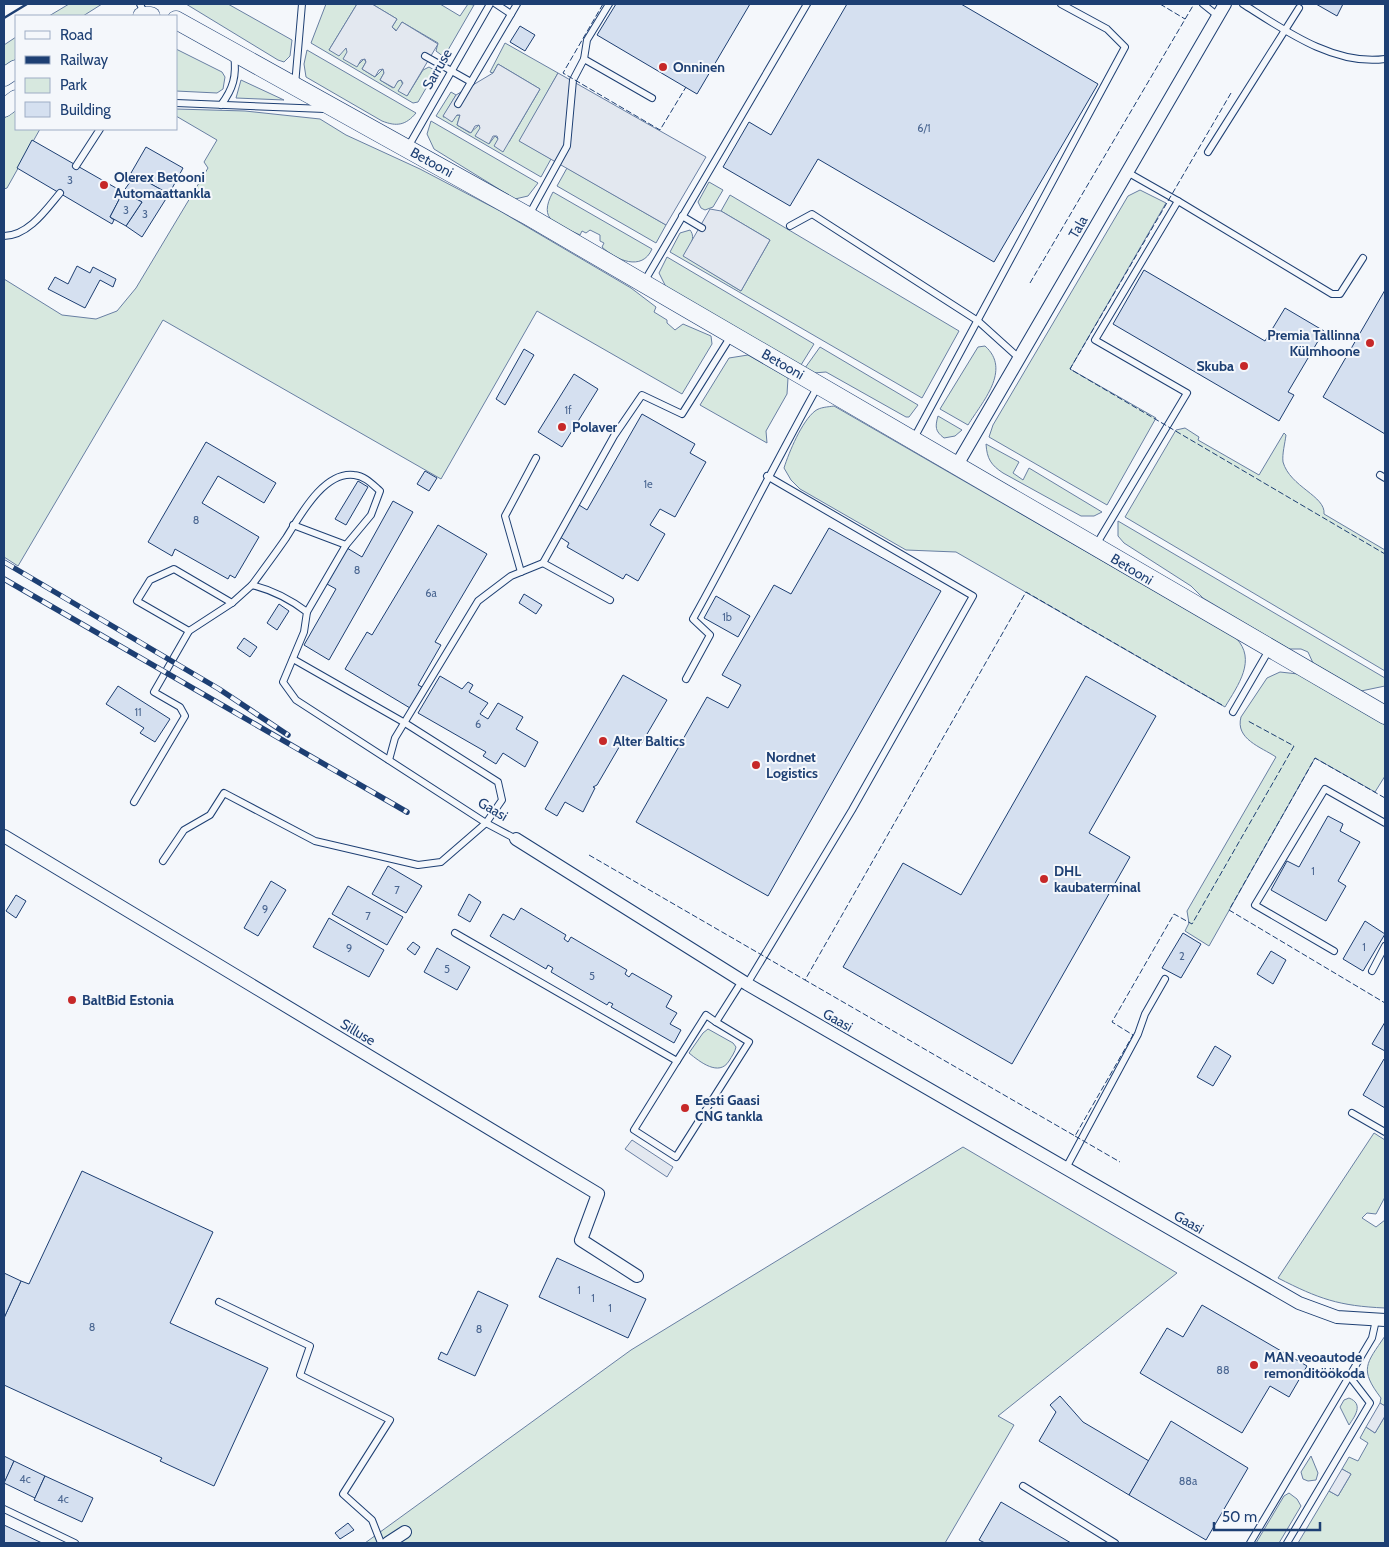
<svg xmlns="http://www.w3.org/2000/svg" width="1389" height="1547" font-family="Cabin,sans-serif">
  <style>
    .green { fill: #d7e8df; stroke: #687fa3 }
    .parking { fill: #e3e8f0; stroke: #687fa3 }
    .building { fill: #d5e0f0; stroke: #1d3f73 }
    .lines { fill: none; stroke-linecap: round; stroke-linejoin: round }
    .lane-casing { stroke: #1d3f73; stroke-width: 8 }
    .street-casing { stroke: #1d3f73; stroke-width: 14 }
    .secondary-casing { stroke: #1d3f73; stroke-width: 19 }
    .lane { stroke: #f4f7fb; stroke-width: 6 }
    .street { stroke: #f4f7fb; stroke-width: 12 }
    .secondary { stroke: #f4f7fb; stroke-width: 18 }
    .rail-casing { stroke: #1d3f73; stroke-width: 5.5 }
    .rail { stroke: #f4f7fb; stroke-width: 4; stroke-dasharray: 11; stroke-linecap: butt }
    .fence { stroke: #1d3f73; stroke-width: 1; stroke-dasharray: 6 2.5; stroke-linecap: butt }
    .wall { stroke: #1d3f73; stroke-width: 2.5 }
    .poi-dot { fill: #c62828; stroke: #f4f7fb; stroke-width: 2 }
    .labels { text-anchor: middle; stroke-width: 4; stroke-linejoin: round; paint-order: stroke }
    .number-label { font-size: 11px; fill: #4b6792 }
    .poi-label { font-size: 14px; font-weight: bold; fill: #1d3f73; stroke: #f4f7fb; text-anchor: start }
    .street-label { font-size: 14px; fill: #1d3f73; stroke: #f4f7fb }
  </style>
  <rect width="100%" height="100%" fill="#f4f7fb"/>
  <g class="green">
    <path d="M 69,4 L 102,4 L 83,16 L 49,16 Z"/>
    <path d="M 186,4 L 228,4 L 292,40 L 290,56 L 284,62 L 278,60 Z"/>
    <path d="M 326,4 L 357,4 L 329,50 L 346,48 L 357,66 L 364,59 L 366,62 L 362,69 L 375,77 L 383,69 L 384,73 L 380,80 L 393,88 L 398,81 L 401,80 L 407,96 L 423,70 L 429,67 L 436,71 L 418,102 L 413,103 L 311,43 Z"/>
    <path d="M 372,4 L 440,4 L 460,16 L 468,4 L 474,5 L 444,57 L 436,51 L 438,43 L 402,22 L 397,31 L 392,27 L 397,19 Z"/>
    <path d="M 16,37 L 16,59 L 4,67 L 4,45 Z"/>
    <path d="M 505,43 L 558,73 L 520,141 L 551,159 L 541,177 L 436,116 L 451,92 L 456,95 L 443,117 L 460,115 L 457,125 L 470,133 L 479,125 L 489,144 L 495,136 L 498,139 L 509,142 L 540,89 L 498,64 L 493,73 L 490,72 Z"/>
    <path d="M 176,49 L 222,72 L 225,77 L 223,89 L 217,93 L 176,91 Z"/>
    <path d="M 307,50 L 416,113 C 406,125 397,127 382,121 L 306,77 L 304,64 Z"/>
    <path d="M 241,80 L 284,100 L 236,98 Z"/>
    <path d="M 176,109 L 245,111 L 320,119 L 346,135 L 420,169 L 500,211 L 631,288 L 656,307 L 654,312 L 667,320 L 667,323 L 675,330 L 683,324 L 711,336 L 712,344 L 682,394 L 537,311 L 441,479 L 163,320 L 18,566 L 4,557 L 4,279 L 62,315 L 96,319 L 117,311 L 136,288 L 208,168 L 204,162 L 217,140 L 176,116 Z"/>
    <path d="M 16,110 L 16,129 L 40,129 L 7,188 L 4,189 L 4,118 Z"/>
    <path d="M 431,121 L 538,183 L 528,196 L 515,199 L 434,149 L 427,134 Z"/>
    <path d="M 567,168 L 666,225 L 656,243 L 557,186 Z"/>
    <path d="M 709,182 L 723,190 L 713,207 L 705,210 L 701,208 L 698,202 Z"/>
    <path d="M 1140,190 L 1166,203 L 1070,369 L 1156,418 L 1107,505 L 989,437 L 993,425 L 1128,196 Z"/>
    <path d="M 553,192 L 652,249 C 642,272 616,260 602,247 L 604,243 L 600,241 L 600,235 L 590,230 L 586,233 L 582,231 L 580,235 C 557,224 537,221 553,192 Z"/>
    <path d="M 730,195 L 959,331 L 922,398 L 670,252 L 680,233 L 690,230 C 697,239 688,247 684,256 L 741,291 L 770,240 L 721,211 Z"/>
    <path d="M 667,257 L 814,344 L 801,365 L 666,287 L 659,273 Z"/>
    <path d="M 985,346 C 1012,370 982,402 968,425 L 940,409 L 978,347 Z"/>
    <path d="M 820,347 L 918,405 L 909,417 L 906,417 L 826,372 L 813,373 L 805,368 Z"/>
    <path d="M 748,355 L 788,378 L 787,394 L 766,431 L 767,443 L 700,405 L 729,358 Z"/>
    <path d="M 834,406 L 1236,638 C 1257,660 1238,685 1225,707 L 956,552 L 906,550 L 800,489 L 791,480 L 784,468 C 789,452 802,421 815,411 C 820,407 828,407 834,406 Z"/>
    <path d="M 938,416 L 962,430 L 955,436 L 944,438 C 935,431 935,427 938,416 Z"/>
    <path d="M 1185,428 L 1199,437 L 1198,440 L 1259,475 L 1284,433 L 1286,435 C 1285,443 1282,454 1283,462 C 1290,487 1326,496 1324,514 L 1385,550 L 1385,671 L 1125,517 L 1176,430 Z"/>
    <path d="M 986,444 L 1019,462 L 1013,473 L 1023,480 L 1029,468 L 1102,512 L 1094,516 L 1081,516 L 1003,473 C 991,465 987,459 986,444 Z"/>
    <path d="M 1118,521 L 1385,678 L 1385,686 L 1361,691 L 1313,663 L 1308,652 L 1301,649 L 1289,649 L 1203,598 L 1191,586 L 1124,543 L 1118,536 Z"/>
    <path d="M 1280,672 L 1298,674 L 1385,725 L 1385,776 L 1375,792 L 1315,758 L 1209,946 L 1185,931 L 1189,923 L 1187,911 L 1276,757 C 1261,747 1235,739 1241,717 L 1267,678 Z"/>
    <path d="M 708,1029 L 733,1043 L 736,1047 C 735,1052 732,1056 729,1061 C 719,1077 700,1062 689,1053 L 703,1033 Z"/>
    <path d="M 1374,1133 L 1385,1140 L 1385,1197 L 1376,1214 L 1367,1213 L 1362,1218 L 1376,1227 L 1385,1220 L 1385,1308 C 1339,1306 1319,1299 1278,1278 Z"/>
    <path d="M 963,1147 L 1177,1273 L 998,1416 L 1014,1425 L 945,1543 L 365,1543 L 631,1350 Z"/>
    <path d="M 1385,1336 L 1385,1406 L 1380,1403 L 1381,1398 C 1359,1369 1366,1364 1385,1336 Z"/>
    <path d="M 1349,1398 C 1364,1404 1355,1416 1349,1425 L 1340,1407 L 1344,1400 Z"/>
    <path d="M 1385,1416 L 1385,1543 L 1298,1543 L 1329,1491 L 1338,1496 L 1351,1474 L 1342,1469 L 1349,1457 L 1358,1461 L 1368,1443 L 1360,1438 L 1366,1427 L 1375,1433 Z"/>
    <path d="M 1311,1456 L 1318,1473 L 1316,1480 L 1308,1481 L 1303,1479 L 1301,1472 Z"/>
    <path d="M 1289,1493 L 1297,1499 L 1301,1506 L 1279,1543 L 1256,1543 L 1284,1496 Z"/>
  </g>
  <g class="parking">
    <path d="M 357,4 L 372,4 L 397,19 L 392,27 L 396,31 L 402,22 L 438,44 L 407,96 L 398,91 L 403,83 L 401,80 L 398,81 L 394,88 L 380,80 L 384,73 L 383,69 L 379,70 L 375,77 L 362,69 L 366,62 L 365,59 L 361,60 L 357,67 L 343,59 L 347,52 L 346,48 L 339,56 L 329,50 Z"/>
    <path d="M 498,64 L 540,89 L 503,152 L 494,146 L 498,139 L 497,136 L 493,136 L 489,144 L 475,136 L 480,128 L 479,125 L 475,126 L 471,133 L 457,125 L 460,115 L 457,115 L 452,122 L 443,116 L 456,95 L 493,73 Z"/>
    <path d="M 558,73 L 706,157 L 666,225 L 519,141 Z"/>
    <path d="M 710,209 L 721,211 L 770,240 L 741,291 L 683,256 Z"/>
    <path d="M 632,1140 L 673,1167 L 667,1177 L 625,1149 Z"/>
    <path d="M 1380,1403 L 1385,1406 L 1385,1416 L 1375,1433 L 1366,1427 Z"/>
    <path d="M 1342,1469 L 1351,1474 L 1338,1496 L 1329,1491 Z"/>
  </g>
  <g class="building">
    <path d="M 616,4 L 750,4 L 697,94 L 597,35 Z"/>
    <path d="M 847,4 L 961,4 L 1098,84 L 994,262 L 818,159 L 790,206 L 723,167 L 749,122 L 771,135 Z"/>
    <path d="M 1316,4 L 1343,4 L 1337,16 Z"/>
    <path d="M 520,26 L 535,35 L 525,51 L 510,42 Z"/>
    <path d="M 32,140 L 123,192 L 110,217 L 114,220 L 112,224 L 17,168 Z"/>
    <path d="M 146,147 L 183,168 L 169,194 L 131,173 Z"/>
    <path d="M 135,175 L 169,194 L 142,237 L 126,226 L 142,202 L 123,192 Z"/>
    <path d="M 123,192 L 142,202 L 126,226 L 110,217 Z"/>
    <path d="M 77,266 L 90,273 L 93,267 L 116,279 L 113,287 L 100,280 L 85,308 L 48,289 L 55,277 L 68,284 Z"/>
    <path d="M 1144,270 L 1265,341 L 1285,308 L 1324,331 L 1288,392 L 1294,395 L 1279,421 L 1113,324 Z"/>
    <path d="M 1385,290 L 1385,434 L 1323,397 Z"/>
    <path d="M 524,349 L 534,355 L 505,405 L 496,399 Z"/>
    <path d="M 574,374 L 598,389 L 562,447 L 538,432 Z"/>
    <path d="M 642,414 L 695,444 L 690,453 L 706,462 L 675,517 L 660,509 L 650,525 L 665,534 L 638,581 L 626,574 L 623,579 L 567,547 L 569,543 L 560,537 L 579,505 L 587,510 Z"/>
    <path d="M 206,442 L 276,483 L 264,503 L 218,476 L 202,503 L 259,537 L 235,578 L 230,575 L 228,579 L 175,549 L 172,556 L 148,542 Z"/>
    <path d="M 425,471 L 437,478 L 429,491 L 417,484 Z"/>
    <path d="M 358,481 L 368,487 L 346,525 L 335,519 Z"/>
    <path d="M 393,501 L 413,512 L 329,660 L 304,645 L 336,589 L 327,584 L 347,548 L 362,557 Z"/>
    <path d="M 438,525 L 487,554 L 435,642 L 441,645 L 418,685 L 422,687 L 410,708 L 345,669 L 367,632 L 372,635 Z"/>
    <path d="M 829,528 L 941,591 L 768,896 L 636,822 L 707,697 L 728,708 L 741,685 L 722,675 L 774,585 L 791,594 Z"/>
    <path d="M 524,594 L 542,605 L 536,614 L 519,603 Z"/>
    <path d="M 716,596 L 750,616 L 738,637 L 704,618 Z"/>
    <path d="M 279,604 L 289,611 L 277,630 L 267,623 Z"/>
    <path d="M 244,638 L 257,647 L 250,657 L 237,648 Z"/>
    <path d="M 623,675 L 667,700 L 640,746 L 625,737 L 597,785 L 593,787 L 595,788 L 583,812 L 565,802 L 557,816 L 545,809 Z"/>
    <path d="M 440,676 L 462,689 L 468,682 L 473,685 L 469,692 L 488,703 L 480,714 L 488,719 L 498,703 L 523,717 L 516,729 L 538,742 L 525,767 L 503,753 L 496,764 L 483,756 L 486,752 L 418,713 Z"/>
    <path d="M 1086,676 L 1156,716 L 1089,833 L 1130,857 L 1012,1064 L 843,967 L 903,863 L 961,895 Z"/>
    <path d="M 118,686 L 170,719 L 155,742 L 140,733 L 144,728 L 106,704 Z"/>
    <path d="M 1328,816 L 1343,824 L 1340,831 L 1360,842 L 1338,881 L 1346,886 L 1326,921 L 1271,890 L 1287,861 L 1299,867 Z"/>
    <path d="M 388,866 L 422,886 L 406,913 L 372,894 Z"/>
    <path d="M 271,881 L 286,890 L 258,936 L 244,928 Z"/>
    <path d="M 348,886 L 403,917 L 387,945 L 332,914 Z"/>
    <path d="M 469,894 L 481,902 L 470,922 L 458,915 Z"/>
    <path d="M 16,895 L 26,901 L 16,918 L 6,911 Z"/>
    <path d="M 521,908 L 566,935 L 564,939 L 568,942 L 571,937 L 627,970 L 625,974 L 629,977 L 632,973 L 672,996 L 666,1007 L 677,1013 L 670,1024 L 681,1030 L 674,1043 L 611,1007 L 613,1004 L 609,1002 L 607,1005 L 551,972 L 553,968 L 548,965 L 546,969 L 490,936 L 503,914 L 514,920 Z"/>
    <path d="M 329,918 L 384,950 L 369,977 L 313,947 Z"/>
    <path d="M 1365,921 L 1385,934 L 1363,971 L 1343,959 Z"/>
    <path d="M 1183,933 L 1201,944 L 1181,978 L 1162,968 Z"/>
    <path d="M 413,942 L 420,947 L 415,955 L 407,949 Z"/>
    <path d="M 437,948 L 470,967 L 457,990 L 424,972 Z"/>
    <path d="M 1271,951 L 1286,960 L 1273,984 L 1257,974 Z"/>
    <path d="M 1385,1022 L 1385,1051 L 1372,1044 Z"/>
    <path d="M 1215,1046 L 1231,1056 L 1213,1086 L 1197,1077 Z"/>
    <path d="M 1384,1059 L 1385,1060 L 1385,1108 L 1363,1095 Z"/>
    <path d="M 82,1171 L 213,1232 L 170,1323 L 268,1368 L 214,1486 L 160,1461 L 162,1458 L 4,1385 L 4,1318 L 21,1281 L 29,1284 Z"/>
    <path d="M 557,1258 L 646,1299 L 628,1338 L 539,1297 Z"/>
    <path d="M 4,1273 L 21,1281 L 4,1318 Z"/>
    <path d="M 478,1291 L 508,1305 L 475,1376 L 438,1359 L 441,1352 L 447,1355 Z"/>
    <path d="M 1202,1305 L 1307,1366 L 1289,1397 L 1270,1386 L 1242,1433 L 1140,1373 L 1167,1328 L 1183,1337 Z"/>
    <path d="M 1060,1396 L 1083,1422 L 1149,1461 L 1129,1495 L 1039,1441 L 1056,1412 L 1050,1405 Z"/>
    <path d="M 1171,1421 L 1248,1468 L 1206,1540 L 1129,1495 Z"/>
    <path d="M 4,1456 L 14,1461 L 4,1484 Z"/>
    <path d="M 14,1461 L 45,1476 L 35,1498 L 4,1483 Z"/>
    <path d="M 45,1476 L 93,1498 L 82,1522 L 34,1500 Z"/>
    <path d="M 1001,1502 L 1071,1543 L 985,1543 L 979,1540 Z"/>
    <path d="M 348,1523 L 354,1530 L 340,1539 L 335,1533 Z"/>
    <path d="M 4,1525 L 42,1543 L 4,1543 Z"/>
  </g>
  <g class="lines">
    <defs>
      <g id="lane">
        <path d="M 140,4 L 145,15"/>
        <path d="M 496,4 L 511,14"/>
        <path d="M 1203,4 L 1218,16"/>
        <path d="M 1243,4 C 1284,30 1334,66 1385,59"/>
        <path d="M 425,56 L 471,82"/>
        <path d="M 584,59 L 587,40 L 609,4"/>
        <path d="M 295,85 L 302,4"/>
        <path d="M 176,103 L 325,109"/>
        <path d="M 458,104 L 517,4"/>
        <path d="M 221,105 C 233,89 237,76 234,55"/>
        <path d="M 408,147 L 490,4"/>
        <path d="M 1208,152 L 1299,8"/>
        <path d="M 76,166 L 100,129"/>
        <path d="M 1178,201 L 1332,294 L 1340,294 L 1363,258"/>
        <path d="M 529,215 L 567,146 L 573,80 L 584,59 L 652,98"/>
        <path d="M 682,216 L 702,228"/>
        <path d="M 790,226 L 812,214 L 978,321 L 1019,358"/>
        <path d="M 4,236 C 28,236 46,210 60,193"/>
        <path d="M 644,282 L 807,4"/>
        <path d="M 913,440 L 1125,47 L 1107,29 L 1061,4"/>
        <path d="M 1380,475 L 1385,478"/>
        <path d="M 293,525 L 346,545"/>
        <path d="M 1096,545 L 1187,393 L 1095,340 L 1178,201 L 1127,172"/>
        <path d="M 521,572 L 505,516 L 536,458"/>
        <path d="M 252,585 C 263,570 275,554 286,538 C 299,518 323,471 354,475 C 365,476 372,484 380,491 L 371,515 L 346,545 L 307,612"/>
        <path d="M 610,600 L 543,563 L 614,436 L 642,395 L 682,414 L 731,336"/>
        <path d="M 189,631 L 137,601 L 150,580 L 174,569 L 232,603 L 252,585 C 272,590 290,599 307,612 L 304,632 L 283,682 L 296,700 L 486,823 L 516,839"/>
        <path d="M 686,679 L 710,635 L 693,619 C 736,542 775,463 818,386"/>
        <path d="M 1233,712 L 1269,650"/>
        <path d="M 389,760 L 395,738 L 478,601 L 511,576 L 543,563"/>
        <path d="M 134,802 L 185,716 L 180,707 L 154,692 L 189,631 L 232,603"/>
        <path d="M 163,861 L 184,830 L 210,815 L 224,793 L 315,841 L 418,865 L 441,862 L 486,823 L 502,800 L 498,782 L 405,723 L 293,659"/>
        <path d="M 455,933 L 677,1061 L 706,1015 L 716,1022 L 742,981"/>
        <path d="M 1334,951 L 1255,905 L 1325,789 L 1385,823"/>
        <path d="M 1372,971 L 1385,946"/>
        <path d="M 747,984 L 852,810 L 973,596 L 767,476"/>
        <path d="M 677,1061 L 634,1130 L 676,1157 L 749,1042 L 716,1022"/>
        <path d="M 1352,1113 L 1385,1132"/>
        <path d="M 1066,1168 L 1138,1034 L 1145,1014 L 1165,979"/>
        <path d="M 219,1302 L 310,1346 L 300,1375 L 390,1420 L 343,1494 L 372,1520 L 381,1543"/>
        <path d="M 1023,1486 L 1115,1543"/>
        <path d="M 4,1509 L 75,1543"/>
        <path d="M 1250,1543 L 1372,1338 L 1376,1320"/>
        <path d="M 1287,1543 L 1370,1403 L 1350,1377"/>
      </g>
      <g id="street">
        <path d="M 957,465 L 1225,4"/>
        <path d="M 4,836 L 598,1194 L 581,1240 L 637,1276"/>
        <path d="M 516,839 L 747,984 L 1299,1303 L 1337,1317 L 1385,1320"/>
        <path d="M 388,1543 L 405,1532"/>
      </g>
      <g id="secondary">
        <path d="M 142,16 L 151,16"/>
        <path d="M 176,20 L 528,216 L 1385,715"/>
        <path d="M 4,77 L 16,69"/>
        <path d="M 4,108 L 16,99"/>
      </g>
    </defs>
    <use href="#lane" class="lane-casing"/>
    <use href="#street" class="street-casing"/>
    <use href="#secondary" class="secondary-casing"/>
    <use href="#lane" class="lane"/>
    <use href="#street" class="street"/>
    <use href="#secondary" class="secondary"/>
    <defs>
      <g id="rail">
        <path d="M 4,562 L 219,689 L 288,735"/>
        <path d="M 4,579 L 407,812"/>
      </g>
    </defs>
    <use href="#rail" class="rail-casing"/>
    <use href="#rail" class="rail"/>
    <g class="fence">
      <path d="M 603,4 L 563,73 L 660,130 L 686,87"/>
      <path d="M 1160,4 L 1185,19"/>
      <path d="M 1231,93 L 1070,369 L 1385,554"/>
      <path d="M 1030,283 L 1194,4"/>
      <path d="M 1222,705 L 1026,592 L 805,980 L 1075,1136 L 1133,1035 L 1112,1022 L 1174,914 L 1192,924 L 1294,746 L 1248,721"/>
      <path d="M 1385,798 L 1315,758 L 1229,910 L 1385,1003"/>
      <path d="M 589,855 L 805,980"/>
      <path d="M 1075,1136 L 1120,1162"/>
    </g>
    <path class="wall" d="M 4,18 L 27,4"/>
  </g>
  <g class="poi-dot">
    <circle cx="663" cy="67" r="5"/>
    <circle cx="104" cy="185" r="5"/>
    <circle cx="1370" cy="343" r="5"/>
    <circle cx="1244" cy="366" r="5"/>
    <circle cx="562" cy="427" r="5"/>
    <circle cx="603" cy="741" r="5"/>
    <circle cx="756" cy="765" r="5"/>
    <circle cx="1044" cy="879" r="5"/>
    <circle cx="72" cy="1000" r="5"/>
    <circle cx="685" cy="1108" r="5"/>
    <circle cx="1254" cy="1365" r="5"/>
  </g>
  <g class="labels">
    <g class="number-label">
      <text x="924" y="132">6/1</text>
      <text x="70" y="184">3</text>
      <text x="126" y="214">3</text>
      <text x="145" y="218">3</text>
      <text x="568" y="414">1f</text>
      <text x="648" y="488">1e</text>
      <text x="196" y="524">8</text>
      <text x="357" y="574">8</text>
      <text x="431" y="597">6a</text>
      <text x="727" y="621">1b</text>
      <text x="138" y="716">11</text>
      <text x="478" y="728">6</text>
      <text x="1313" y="875">1</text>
      <text x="397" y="894">7</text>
      <text x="265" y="913">9</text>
      <text x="368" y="920">7</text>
      <text x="1364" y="951">1</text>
      <text x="349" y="952">9</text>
      <text x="1182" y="960">2</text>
      <text x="447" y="973">5</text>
      <text x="592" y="980">5</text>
      <text x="579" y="1294">1</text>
      <text x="593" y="1302">1</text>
      <text x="610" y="1312">1</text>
      <text x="92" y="1331">8</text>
      <text x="479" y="1333">8</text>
      <text x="1223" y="1374">88</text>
      <text x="25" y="1483">4c</text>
      <text x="1188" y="1485">88a</text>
      <text x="63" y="1503">4c</text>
    </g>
    <g class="poi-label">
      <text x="673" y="72">Onninen</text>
      <text x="114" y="182">Olerex Betooni<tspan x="114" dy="16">Automaattankla</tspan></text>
      <text x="1360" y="340" text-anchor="end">Premia Tallinna<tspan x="1360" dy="16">Külmhoone</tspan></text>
      <text x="1234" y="371" text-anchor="end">Skuba</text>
      <text x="572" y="432">Polaver</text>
      <text x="613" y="746">Alter Baltics</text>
      <text x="766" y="762">Nordnet<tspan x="766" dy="16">Logistics</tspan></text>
      <text x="1054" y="876">DHL<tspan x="1054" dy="16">kaubaterminal</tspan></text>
      <text x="82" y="1005">BaltBid Estonia</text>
      <text x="695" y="1105">Eesti Gaasi<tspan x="695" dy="16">CNG tankla</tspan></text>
      <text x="1264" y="1362">MAN veoautode<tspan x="1264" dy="16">remonditöökoda</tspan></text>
    </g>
    <g class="street-label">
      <text transform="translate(437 69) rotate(-60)" y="5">Sarruse</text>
      <text transform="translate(432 162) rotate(29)" y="5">Betooni</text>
      <text transform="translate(1078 227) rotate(-60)" y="5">Tala</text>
      <text transform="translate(783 364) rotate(30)" y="5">Betooni</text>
      <text transform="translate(1132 569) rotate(31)" y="5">Betooni</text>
      <text transform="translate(493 809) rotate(31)" y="5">Gaasi</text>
      <text transform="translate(838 1020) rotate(30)" y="5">Gaasi</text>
      <text transform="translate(358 1032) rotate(31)" y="5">Silluse</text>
      <text transform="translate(1189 1222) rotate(30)" y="5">Gaasi</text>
    </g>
  </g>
  <rect width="1389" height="1547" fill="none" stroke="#1d3f73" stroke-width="10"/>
  <rect x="15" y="15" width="162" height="115" fill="#f4f7fb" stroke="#9eadc5"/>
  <rect x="25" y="31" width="25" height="8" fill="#f4f7fb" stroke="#9eadc5"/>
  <text x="60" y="40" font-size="15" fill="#1d3f73">Road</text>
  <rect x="25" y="56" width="25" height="8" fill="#1d3f73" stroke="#9eadc5"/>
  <text x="60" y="65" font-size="15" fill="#1d3f73">Railway</text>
  <rect x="25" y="78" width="25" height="15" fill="#d7e8df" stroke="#9eadc5"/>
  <text x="60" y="90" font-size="15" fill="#1d3f73">Park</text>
  <rect x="25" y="102" width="25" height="15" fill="#d5e0f0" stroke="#9eadc5"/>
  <text x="60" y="115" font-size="15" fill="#1d3f73">Building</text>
  <path d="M1214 1522v8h106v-8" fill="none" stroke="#1d3f73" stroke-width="2.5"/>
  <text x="1222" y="1522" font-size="15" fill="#1d3f73" stroke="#f4f7fb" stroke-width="4" paint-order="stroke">50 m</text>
</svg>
